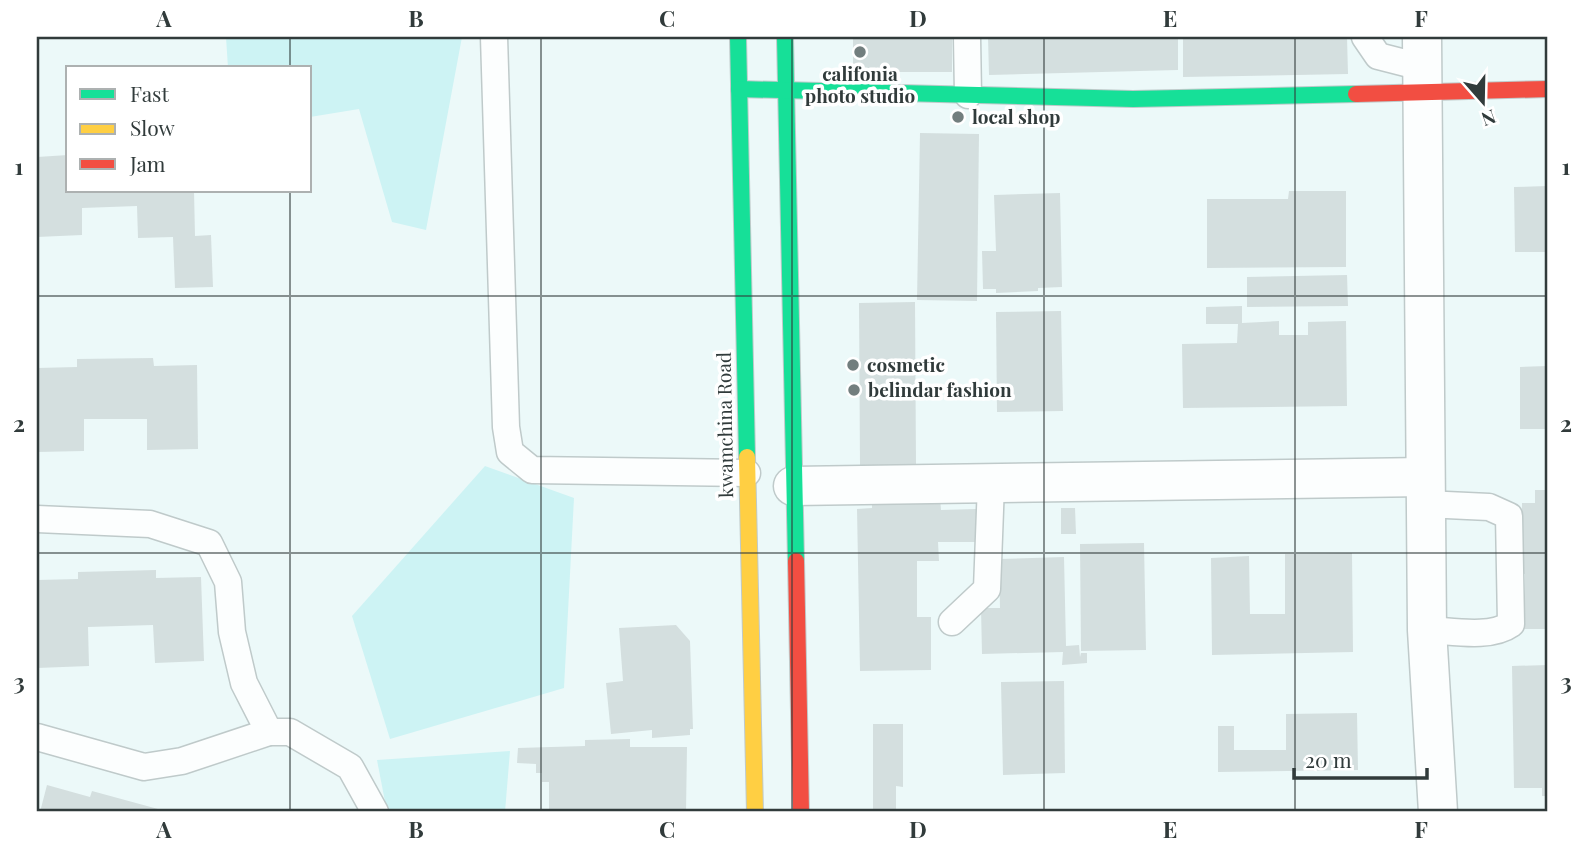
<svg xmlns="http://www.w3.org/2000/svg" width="1585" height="849" font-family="'Playfair Display',serif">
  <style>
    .green { fill: #cdf3f4 }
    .building { fill: #d4dfdf }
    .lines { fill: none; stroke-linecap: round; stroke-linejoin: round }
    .lane-casing { stroke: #bfcaca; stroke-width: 29 }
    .street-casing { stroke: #bfcaca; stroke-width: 41 }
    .fast-casing { stroke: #bfcaca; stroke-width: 18 }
    .slow-casing { stroke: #bfcaca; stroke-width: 18 }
    .jam-casing { stroke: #bfcaca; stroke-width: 18 }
    .lane { stroke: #fcfefe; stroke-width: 26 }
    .street { stroke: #fcfefe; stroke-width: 38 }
    .fast { stroke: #16e098; stroke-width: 16 }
    .slow { stroke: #ffcf43; stroke-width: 16 }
    .jam { stroke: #f24e42; stroke-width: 16 }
    .grid { fill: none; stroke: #313b3b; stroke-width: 2; stroke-opacity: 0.55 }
    .poi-dot { fill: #727e7e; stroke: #fff; stroke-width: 2.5 }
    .labels { text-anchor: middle; stroke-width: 7; stroke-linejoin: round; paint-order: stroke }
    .poi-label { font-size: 19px; font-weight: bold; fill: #313b3b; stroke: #fff; text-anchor: start }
    .street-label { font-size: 19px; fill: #313b3b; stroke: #fff }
    .neatline { fill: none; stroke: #313b3b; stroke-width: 2.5 }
    .grid-label { font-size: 23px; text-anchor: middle; font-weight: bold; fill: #313b3b }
  </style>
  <rect width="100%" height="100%" fill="#ecf9f9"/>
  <g class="green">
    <path d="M 226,37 L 462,37 L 426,230 L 392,222 L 359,109 L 310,117 L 310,68 L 228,68 Z"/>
    <path d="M 485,466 L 574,498 L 564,688 L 390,739 L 352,616 Z"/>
    <path d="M 510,751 L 505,812 L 387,812 L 377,760 Z"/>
  </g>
  <g class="building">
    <rect x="853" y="37" width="99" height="35"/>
    <path d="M 988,37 L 1178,37 L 1178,70 L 989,75 Z"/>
    <path d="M 1183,37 L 1347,37 L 1348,74 L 1183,77 Z"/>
    <path d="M 920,133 L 979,134 L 977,301 L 917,300 Z"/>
    <path d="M 68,155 L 68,191 L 194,191 L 195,236 L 211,235 L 213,287 L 175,288 L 173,237 L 138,238 L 137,206 L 82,208 L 82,235 L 37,237 L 37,157 Z"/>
    <path d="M 1548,186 L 1548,252 L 1515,252 L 1514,187 Z"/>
    <path d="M 1289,191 L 1346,191 L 1346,267 L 1207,268 L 1207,199 L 1288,199 Z"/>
    <path d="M 1060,193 L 1062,287 L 1038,288 L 1038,291 L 996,293 L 996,289 L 983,289 L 982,251 L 996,251 L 994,195 Z"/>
    <path d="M 1347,275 L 1348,306 L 1247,307 L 1247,277 Z"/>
    <path d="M 915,302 L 916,466 L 860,466 L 859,303 Z"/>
    <path d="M 1242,306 L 1242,323 L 1279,321 L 1279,335 L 1308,335 L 1308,322 L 1346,321 L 1347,406 L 1183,408 L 1182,344 L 1237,343 L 1238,324 L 1206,324 L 1206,307 Z"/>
    <path d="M 1061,311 L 1063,411 L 997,412 L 996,312 Z"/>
    <path d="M 153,358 L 154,366 L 197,365 L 198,449 L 147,450 L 147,419 L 84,419 L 84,451 L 37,452 L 37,368 L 77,367 L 77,359 Z"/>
    <path d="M 1548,366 L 1548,429 L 1520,429 L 1520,367 Z"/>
    <path d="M 1535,490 L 1548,490 L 1548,629 L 1525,629 L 1525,574 L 1515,574 L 1522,543 L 1522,503 L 1535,503 Z"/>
    <path d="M 940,498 L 941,510 L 976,509 L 977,542 L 938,542 L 939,561 L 917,561 L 917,617 L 931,617 L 931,670 L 860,671 L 857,509 L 872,508 L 872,500 Z"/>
    <path d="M 1061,508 L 1075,508 L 1076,534 L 1061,534 Z"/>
    <path d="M 1144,543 L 1146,650 L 1081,651 L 1080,544 Z"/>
    <path d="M 1352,553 L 1353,652 L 1212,655 L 1211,558 L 1249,556 L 1250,614 L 1285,614 L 1285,554 Z"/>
    <path d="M 1064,557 L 1066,646 L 1079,645 L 1080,657 L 1081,653 L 1087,653 L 1087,663 L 1062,665 L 1063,652 L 982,654 L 981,608 L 1000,608 L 999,559 Z"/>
    <path d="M 156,570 L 156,578 L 201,577 L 204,661 L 155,663 L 153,625 L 88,627 L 89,666 L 37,668 L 37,580 L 78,579 L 78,572 Z"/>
    <path d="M 676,625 L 690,641 L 693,729 L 690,729 L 690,735 L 652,738 L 652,730 L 611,734 L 606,683 L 623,681 L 619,628 Z"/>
    <path d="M 1548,665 L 1548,796 L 1542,796 L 1542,788 L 1514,788 L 1512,666 Z"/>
    <path d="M 1064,681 L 1065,773 L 1003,775 L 1001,682 Z"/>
    <path d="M 1357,713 L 1358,770 L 1218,772 L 1218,726 L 1234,726 L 1234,750 L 1286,750 L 1286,714 Z"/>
    <path d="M 873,724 L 903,724 L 903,787 L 896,786 L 896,809 L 932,809 L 932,812 L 873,812 Z"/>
    <path d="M 630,739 L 630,747 L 687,747 L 686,812 L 549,812 L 549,782 L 542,782 L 542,773 L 536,773 L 536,764 L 517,763 L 518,748 L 585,746 L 585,740 Z"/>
    <path d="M 47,785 L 90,797 L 92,791 L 169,812 L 40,812 Z"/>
  </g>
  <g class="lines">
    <defs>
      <g id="lane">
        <path d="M 494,37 L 506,427 L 510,452 L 532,470 L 747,473"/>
        <path d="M 967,37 L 968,95"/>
        <path d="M 1365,37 L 1378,56 L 1421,67"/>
        <path d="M 1425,504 L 1489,507 L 1509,516 L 1511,624 C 1490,639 1452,631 1427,630"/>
        <path d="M 37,519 L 150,524 L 209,543 L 228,582 L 232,632 L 244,683 L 269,732 L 290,732 L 350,767 L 375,812"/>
        <path d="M 952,622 L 987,589 L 991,484"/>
        <path d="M 37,737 L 144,767 L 182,761 L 269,732"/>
      </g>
      <g id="street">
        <path d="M 1422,37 L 1427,630 L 1438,812"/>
        <path d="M 793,486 L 1425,477"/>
      </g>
      <g id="fast">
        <path d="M 738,37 L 747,457"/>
        <path d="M 785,37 L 796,561"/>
        <path d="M 739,89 L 1133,99 L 1356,94"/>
      </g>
      <path id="slow" d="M 747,457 L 755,812"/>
      <g id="jam">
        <path d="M 1356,94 L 1548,89"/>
        <path d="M 796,561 L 801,812"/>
      </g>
    </defs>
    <use href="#lane" class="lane-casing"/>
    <use href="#street" class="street-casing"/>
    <use href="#fast" class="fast-casing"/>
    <use href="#slow" class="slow-casing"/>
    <use href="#jam" class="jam-casing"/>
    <use href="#lane" class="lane"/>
    <use href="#street" class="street"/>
    <use href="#fast" class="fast"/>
    <use href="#slow" class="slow"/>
    <use href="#jam" class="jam"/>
  </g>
  <path class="grid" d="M 290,37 L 290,68M 541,37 L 541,812M 792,37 L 792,812M 1044,37 L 1044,812M 1295,37 L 1295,812M 290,191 L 290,812M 37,296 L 1548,296M 37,553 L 1548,553"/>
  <g class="poi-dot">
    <circle cx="860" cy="52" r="7"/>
    <circle cx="958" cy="117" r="7"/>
    <circle cx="853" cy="365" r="7"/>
    <circle cx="854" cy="390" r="7"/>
  </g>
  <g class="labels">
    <g class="poi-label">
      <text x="860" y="81" text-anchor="middle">califonia<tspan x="860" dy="22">photo studio</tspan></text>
      <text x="972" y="124">local shop</text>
      <text x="867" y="372">cosmetic</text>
      <text x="868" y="397">belindar fashion</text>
    </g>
    <g class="street-label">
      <text transform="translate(725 425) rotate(-91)" y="7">kwamchina Road</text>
    </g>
  </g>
  <rect width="1585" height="849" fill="none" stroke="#ffffff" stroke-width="77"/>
  <rect x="66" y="66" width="245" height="126" fill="#ffffff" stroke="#adb1b1" stroke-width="2"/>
  <rect x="80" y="89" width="35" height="10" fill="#16e098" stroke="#adb1b1" stroke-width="2"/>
  <text x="130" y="102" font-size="21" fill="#313b3b">Fast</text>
  <rect x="80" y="124" width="35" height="10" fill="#ffcf43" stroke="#adb1b1" stroke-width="2"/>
  <text x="130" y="136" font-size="21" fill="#313b3b">Slow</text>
  <rect x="80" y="159" width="35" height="10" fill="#f24e42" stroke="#adb1b1" stroke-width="2"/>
  <text x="130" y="172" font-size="21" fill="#313b3b">Jam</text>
  <g transform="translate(1483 102) rotate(160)" stroke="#ffffff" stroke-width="5" paint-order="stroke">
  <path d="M0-5L12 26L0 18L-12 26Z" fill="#313b3b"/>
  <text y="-10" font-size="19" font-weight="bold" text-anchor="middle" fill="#313b3b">N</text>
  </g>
  <path d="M1294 768v10h133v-10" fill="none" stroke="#313b3b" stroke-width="3.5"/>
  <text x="1305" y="768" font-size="21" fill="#313b3b" stroke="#ffffff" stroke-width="5" paint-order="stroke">20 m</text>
  <rect x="38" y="38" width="1508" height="772" class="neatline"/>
  <g class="grid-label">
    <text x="164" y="27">A</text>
    <text x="416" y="27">B</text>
    <text x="667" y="27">C</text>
    <text x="918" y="27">D</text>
    <text x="1170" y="27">E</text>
    <text x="1421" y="27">F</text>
    <text x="19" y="175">1</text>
    <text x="1566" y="175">1</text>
    <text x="19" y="432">2</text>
    <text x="1566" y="432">2</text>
    <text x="19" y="690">3</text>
    <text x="1566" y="690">3</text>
    <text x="164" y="838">A</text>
    <text x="416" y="838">B</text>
    <text x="667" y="838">C</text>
    <text x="918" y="838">D</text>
    <text x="1170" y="838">E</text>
    <text x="1421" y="838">F</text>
  </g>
</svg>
